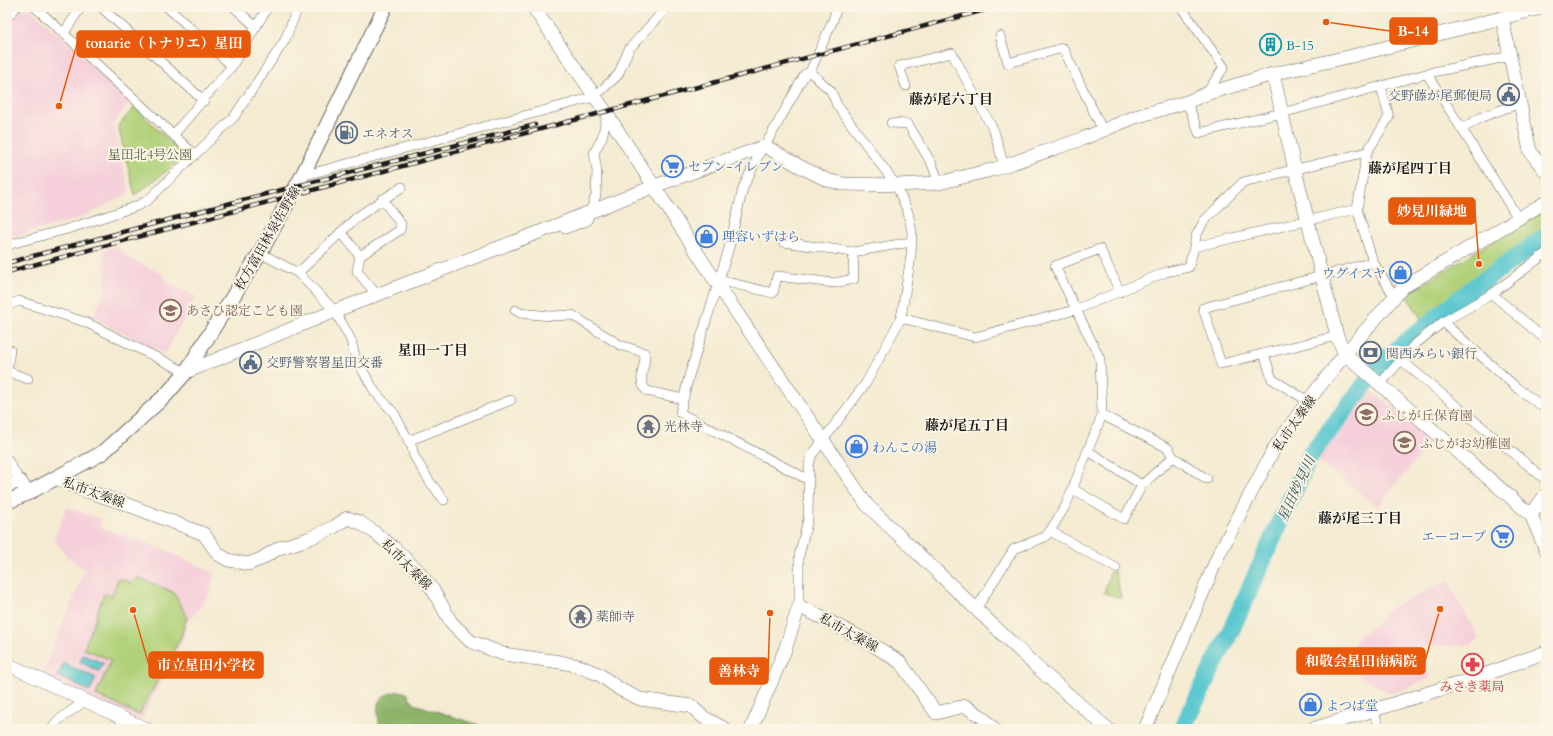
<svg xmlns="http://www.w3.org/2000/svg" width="1553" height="736" font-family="Cardo,'Noto Serif JP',serif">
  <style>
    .built { fill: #f5cfda }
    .green { fill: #b0d179; stroke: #66764a }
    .forest { fill: #8cb369; stroke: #546842 }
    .water { fill: #5bc8cf; stroke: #3c7276 }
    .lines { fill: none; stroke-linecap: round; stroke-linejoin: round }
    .river { stroke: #5bc8cf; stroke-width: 18 }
    .street-casing { stroke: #68645c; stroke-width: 10 }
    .secondary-casing { stroke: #68645c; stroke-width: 14 }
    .primary-casing { stroke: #68645c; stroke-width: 16 }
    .street { stroke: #fff; stroke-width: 9 }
    .secondary { stroke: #fff; stroke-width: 13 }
    .primary { stroke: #fff; stroke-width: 14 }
    .rail-casing { stroke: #1c1c1c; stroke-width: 4.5 }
    .rail { stroke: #fcf5e5; stroke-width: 3; stroke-dasharray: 9; stroke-linecap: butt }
    .labels { text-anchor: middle; stroke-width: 4; stroke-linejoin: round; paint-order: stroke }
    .culture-label { font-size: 13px; fill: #0d838f; stroke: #fcf5e5; text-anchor: start }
    .service-label { font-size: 13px; fill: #4e5e75; stroke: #fcf5e5; text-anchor: start }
    .park-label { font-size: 13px; fill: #505b3d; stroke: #fcf5e5 }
    .shop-label { font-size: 13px; fill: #366cbe; stroke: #fcf5e5; text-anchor: start }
    .street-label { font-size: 13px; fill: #1c1c1c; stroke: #fcf5e5 }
    .education-label { font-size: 13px; fill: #785e54; stroke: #fcf5e5; text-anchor: start }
    .worship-label { font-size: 13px; fill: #5b616d; stroke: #fcf5e5; text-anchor: start }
    .health-label { font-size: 13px; fill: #be3a42; stroke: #fcf5e5 }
    .neighbourhood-label { font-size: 14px; font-weight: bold; fill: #1c1c1c; stroke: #fcf5e5 }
    .water-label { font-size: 14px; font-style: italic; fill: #32585b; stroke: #fcf5e5 }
    .leader { fill: none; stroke: #e8590c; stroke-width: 1.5 }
    .callout-dot { fill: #e8590c; stroke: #fcf5e5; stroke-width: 1.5 }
    .callout { fill: #e8590c; stroke: #e8590c; stroke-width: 1.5 }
    .callout-label { font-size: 14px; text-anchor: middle; font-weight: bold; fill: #fff }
  </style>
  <rect width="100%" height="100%" fill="#fcf5e5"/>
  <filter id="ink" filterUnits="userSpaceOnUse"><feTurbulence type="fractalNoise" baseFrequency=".025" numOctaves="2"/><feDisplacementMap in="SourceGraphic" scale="8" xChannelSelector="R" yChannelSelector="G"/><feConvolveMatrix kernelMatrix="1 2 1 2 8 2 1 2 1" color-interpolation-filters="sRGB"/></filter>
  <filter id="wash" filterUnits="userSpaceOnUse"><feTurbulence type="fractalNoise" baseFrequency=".012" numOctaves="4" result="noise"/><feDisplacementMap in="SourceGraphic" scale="16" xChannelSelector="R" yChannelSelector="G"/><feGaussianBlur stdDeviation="0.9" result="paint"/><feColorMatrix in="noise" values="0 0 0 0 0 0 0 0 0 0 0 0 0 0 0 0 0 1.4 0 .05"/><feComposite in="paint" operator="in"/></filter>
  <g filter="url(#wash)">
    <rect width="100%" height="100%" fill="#f4ebd2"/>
    <g class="built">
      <path d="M 23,9 L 31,9 L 130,101 L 113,124 L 130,193 L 78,219 L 7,238 L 7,23 Z"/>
      <path d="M 117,245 L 128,258 L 166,276 L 166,281 L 196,297 L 165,354 L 92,318 L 106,289 L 103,250 Z"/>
      <path d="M 1371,391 L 1433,438 L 1378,507 L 1315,459 L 1362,395 Z"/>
      <path d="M 66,507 L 101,519 L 99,527 L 156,546 L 214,573 L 213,583 L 208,597 L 187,623 L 183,639 L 141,721 L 45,677 L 44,669 L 85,570 L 68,557 L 54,540 Z"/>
      <path d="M 1448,580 L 1479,639 L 1470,645 L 1422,647 L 1420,650 L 1430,679 L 1390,694 L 1340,663 L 1360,635 L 1378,623 L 1388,609 Z"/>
    </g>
    <g class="green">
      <path d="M 135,107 L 185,157 L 135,195 L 118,126 Z"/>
      <path d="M 1546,208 L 1546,233 L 1422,320 L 1406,295 Z"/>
      <path d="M 1110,572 L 1115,572 L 1121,598 L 1104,593 Z"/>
      <path d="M 137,577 L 173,592 L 187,616 L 181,637 L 139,715 L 96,695 L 111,660 L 84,649 L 104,594 L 112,596 L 118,578 L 133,583 Z"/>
    </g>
    <path class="forest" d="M 400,691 L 407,693 L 414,704 L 491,729 L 380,729 C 377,706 372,696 400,691 Z"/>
    <g class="water">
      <path d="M 83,655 L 103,663 L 99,671 L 80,662 Z"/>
      <path d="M 64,663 L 96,678 L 90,691 L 57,676 Z"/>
    </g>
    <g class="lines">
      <path class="river" d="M 1182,729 L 1232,628 L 1311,454 L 1384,360 L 1469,291 L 1546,236"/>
    </g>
  </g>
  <g filter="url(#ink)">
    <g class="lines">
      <defs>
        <g id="street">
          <path d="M 35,7 L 195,155"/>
          <path d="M 101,7 L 204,101"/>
          <path d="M 167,7 L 232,66"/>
          <path d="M 234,7 L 256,27"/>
          <path d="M 1181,7 L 1224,67 L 1206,94"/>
          <path d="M 64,33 L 81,7"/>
          <path d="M 1000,36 L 1008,63 L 1063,48 L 1103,131"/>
          <path d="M 810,72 L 833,20 L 837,7"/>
          <path d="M 1427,74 L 1518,218"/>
          <path d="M 906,86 L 899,66 L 952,53 L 994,131 L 1004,166"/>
          <path d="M 1381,86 L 1389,117 L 1367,152 L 1357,209 L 1373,262 L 1394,296"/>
          <path d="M 1187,102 L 1199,133 L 1282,113 L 1433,72 L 1511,56"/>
          <path d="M 891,123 L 908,124 L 932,164 L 939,183"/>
          <path d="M 1463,128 L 1482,117 L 1520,103"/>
          <path d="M 174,134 L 232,66 L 268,7"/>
          <path d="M 765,146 L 805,74 L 810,72 L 831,91 L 837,105 L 896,185 L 908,212 L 912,232 L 911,256 L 901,318 L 866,383 L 812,455 L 809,464 L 808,519 L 799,556 L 799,606"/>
          <path d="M 762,148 L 743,188 L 729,248 L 689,376 L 680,413 L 809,480"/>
          <path d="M 302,176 L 594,97 L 618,75 L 629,49 L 667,7"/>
          <path d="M 565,229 L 587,221 L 596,195 L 597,171 L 594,153 L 602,138 L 607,114"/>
          <path d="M 341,232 L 360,256 L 357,271 L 377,295"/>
          <path d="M 783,242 L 853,252"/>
          <path d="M 7,245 L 71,228 L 137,206 L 148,200 L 234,117 L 285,40 L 298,7"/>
          <path d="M 1194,247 L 1196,236 L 1204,221 L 1243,182 L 1367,152"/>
          <path d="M 260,253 L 298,273 L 335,311 L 351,340 L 355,357 L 375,392 L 394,413 L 412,447 L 414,456 L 430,482 L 444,500"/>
          <path d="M 360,256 L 400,230 L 401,224 L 382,199"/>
          <path d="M 298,273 L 357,217 L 402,187"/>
          <path d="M 719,280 L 773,293 L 777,276 L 834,283 L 854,279 L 853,252 L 911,242"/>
          <path d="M 1492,294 L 1546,340"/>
          <path d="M 7,306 L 19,301 L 85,322 L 186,372"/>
          <path d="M 515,310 L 520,313 L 550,316 L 572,315 L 620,345 L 645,353 C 646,367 636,380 647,391 L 683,399"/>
          <path d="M 901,318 L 975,337 L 1075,310 L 1166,272 L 1189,267 L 1194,247 L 1357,209"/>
          <path d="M 1443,322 L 1517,388 L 1546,409"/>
          <path d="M 1337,336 L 1221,364 L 1203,308 L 1373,262"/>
          <path d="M 7,349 L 10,350 L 7,371 L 28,379"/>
          <path d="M 1264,354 L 1272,379 L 1308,401"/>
          <path d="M 1401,360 L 1546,480"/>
          <path d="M 1380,384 L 1414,345 L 1443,322 L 1492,294 L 1546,253"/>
          <path d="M 1102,415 L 1168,448 L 1173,457 L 1207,479"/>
          <path d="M 408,441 L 511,400"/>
          <path d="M 1088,451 L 1142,485"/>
          <path d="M 7,459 L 20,481"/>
          <path d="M 1073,489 L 1124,519 L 1142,485 L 1173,457"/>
          <path d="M 1050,531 L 1116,568"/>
          <path d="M 976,609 L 1014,549 L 1045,537 L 1050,531 L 1066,505 L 1102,415 L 1100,359 L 1055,266 L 1100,249 L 1120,292"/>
          <path d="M 1373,710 L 1380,729"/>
          <path d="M 52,729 L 57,721 L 85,701"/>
        </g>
        <g id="secondary">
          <path d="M 533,7 L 607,114 L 718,285 L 867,505 L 1040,670 L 1108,729"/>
          <path d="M 1545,7 L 1352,56 L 1273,74 L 1295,170 L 1337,336 L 1345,354 L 1531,515 L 1546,550"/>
          <path d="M 7,14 L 14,7"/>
          <path d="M 1502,18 L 1530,151 L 1546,172"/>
          <path d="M 186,372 L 335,311 L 537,233 L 655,186 L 765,146 L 799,166 L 827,180 L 843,184 L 896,185 L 939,183 L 995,169 L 1082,139 L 1135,117 L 1187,102 L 1206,94 L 1273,74"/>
          <path d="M 56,478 L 81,489 L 123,503 L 204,534 L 218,554 L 228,560 L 248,564 L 261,559 L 279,548 L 308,539 L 334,527 L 347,518 L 359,522 L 374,532 L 394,548 L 417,570 L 433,590 L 451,622 L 470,641 L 503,654 L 560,662 L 579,666 L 600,675 L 621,690 L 640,699 L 691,706 L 703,717 L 725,729"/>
          <path d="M 7,484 L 12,484 L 20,481 L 28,493"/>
          <path d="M 1531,515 L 1546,494"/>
          <path d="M 7,664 L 146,729"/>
          <path d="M 751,729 L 785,650 L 799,606 L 865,640 L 900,662 L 936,713 L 965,706 L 982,717 L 994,729"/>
          <path d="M 1145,729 L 1219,554 L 1275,447 L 1308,401 L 1345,354 L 1403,287 L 1546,202"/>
          <path d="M 1313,729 L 1473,679 L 1546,652"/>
        </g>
        <path id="primary" d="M 7,502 L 28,493 L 102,453 L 166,395 L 186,372 L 260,253 L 302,176 L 385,7"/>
      </defs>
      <use href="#street" class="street-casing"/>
      <use href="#secondary" class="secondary-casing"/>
      <use href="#primary" class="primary-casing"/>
      <use href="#street" class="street"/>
      <use href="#secondary" class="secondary"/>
      <use href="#primary" class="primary"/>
      <defs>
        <g id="rail">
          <path d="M 7,263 L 250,198 L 535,125"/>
          <path d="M 7,272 L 996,7"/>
        </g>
      </defs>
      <use href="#rail" class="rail-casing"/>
      <use href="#rail" class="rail"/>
    </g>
  </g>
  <defs>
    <symbol id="building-ring" viewBox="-11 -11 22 22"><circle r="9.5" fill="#fcf5e5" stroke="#0f9aa8" stroke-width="1.5"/><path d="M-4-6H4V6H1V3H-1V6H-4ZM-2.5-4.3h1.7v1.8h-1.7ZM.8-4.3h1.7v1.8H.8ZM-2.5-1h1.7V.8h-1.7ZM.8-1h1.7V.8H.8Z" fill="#0f9aa8"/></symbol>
    <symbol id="civic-ring" viewBox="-11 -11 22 22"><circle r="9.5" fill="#fcf5e5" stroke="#5c6f8a" stroke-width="1.5"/><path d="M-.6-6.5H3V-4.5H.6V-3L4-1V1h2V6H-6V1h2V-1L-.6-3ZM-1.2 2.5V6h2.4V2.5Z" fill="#5c6f8a"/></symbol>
    <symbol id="fuel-ring" viewBox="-11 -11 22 22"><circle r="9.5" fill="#fcf5e5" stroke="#5c6f8a" stroke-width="1.5"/><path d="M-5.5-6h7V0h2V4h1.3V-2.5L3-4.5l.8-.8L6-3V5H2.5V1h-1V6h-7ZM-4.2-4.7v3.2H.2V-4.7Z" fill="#5c6f8a"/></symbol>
    <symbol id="supermarket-ring" viewBox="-11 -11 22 22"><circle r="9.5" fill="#fcf5e5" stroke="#3f7fe0" stroke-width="1.5"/><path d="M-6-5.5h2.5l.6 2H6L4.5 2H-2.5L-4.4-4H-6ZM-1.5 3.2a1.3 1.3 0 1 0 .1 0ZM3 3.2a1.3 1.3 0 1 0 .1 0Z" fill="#3f7fe0"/></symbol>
    <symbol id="shop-ring" viewBox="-11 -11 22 22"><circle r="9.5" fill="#fcf5e5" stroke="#3f7fe0" stroke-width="1.5"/><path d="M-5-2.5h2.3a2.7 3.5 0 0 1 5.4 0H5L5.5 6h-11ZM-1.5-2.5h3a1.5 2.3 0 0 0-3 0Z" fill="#3f7fe0"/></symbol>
    <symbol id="school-ring" viewBox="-11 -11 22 22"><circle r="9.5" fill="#fcf5e5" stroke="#8d6e63" stroke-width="1.5"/><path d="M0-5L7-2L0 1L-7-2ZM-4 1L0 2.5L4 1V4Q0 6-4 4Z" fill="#8d6e63"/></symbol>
    <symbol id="bank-ring" viewBox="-11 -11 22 22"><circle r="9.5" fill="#fcf5e5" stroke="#5c6f8a" stroke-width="1.5"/><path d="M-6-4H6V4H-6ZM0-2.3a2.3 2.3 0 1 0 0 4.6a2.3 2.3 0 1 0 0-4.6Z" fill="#5c6f8a"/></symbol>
    <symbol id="temple-ring" viewBox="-11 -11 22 22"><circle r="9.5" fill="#fcf5e5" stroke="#6b7280" stroke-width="1.5"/><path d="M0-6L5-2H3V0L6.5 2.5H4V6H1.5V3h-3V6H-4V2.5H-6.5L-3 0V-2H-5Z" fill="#6b7280"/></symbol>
    <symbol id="pharmacy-ring" viewBox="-11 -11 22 22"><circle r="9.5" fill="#fcf5e5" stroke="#e0444e" stroke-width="1.5"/><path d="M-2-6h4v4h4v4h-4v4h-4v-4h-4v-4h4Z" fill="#e0444e"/></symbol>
  </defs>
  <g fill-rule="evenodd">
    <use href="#building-ring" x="1258" y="32" width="25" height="25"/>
    <use href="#civic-ring" x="1496" y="82" width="25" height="25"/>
    <use href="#fuel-ring" x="334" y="120" width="25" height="25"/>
    <use href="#supermarket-ring" x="660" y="154" width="25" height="25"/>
    <use href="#shop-ring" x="694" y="224" width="25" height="25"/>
    <use href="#shop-ring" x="1388" y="260" width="25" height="25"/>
    <use href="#school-ring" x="158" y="298" width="25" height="25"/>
    <use href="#bank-ring" x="1358" y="340" width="25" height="25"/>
    <use href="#civic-ring" x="238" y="350" width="25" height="25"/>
    <use href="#school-ring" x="1354" y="402" width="25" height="25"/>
    <use href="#temple-ring" x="636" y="414" width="25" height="25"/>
    <use href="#school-ring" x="1392" y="430" width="25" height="25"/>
    <use href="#shop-ring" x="844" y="434" width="25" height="25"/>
    <use href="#supermarket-ring" x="1490" y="524" width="25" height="25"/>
    <use href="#temple-ring" x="568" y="604" width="25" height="25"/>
    <use href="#pharmacy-ring" x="1460" y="652" width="25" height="25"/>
    <use href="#shop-ring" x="1298" y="692" width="25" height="25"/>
  </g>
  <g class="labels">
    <g class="culture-label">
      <text x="1286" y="50">B-15</text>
    </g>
    <g class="service-label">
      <text x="1492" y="100" text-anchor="end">交野藤が尾郵便局</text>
      <text x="362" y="138">エネオス</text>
      <text x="1386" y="358">関西みらい銀行</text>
      <text x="266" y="367">交野警察署星田交番</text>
    </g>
    <g class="park-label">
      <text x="150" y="159">星田北4号公園</text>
    </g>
    <g class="shop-label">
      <text x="688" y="171">セブン-イレブン</text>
      <text x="722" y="241">理容いずはら</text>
      <text x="1386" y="278" text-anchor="end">ウグイスヤ</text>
      <text x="872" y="452">わんこの湯</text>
      <text x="1486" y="541" text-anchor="end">エーコープ</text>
      <text x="1326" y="710">よつば堂</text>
    </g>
    <g class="street-label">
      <text transform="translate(267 238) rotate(-60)" y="5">枚方富田林泉佐野線</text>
      <text transform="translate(1294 423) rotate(-55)" y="5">私市太秦線</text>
      <text transform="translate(94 492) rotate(20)" y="5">私市太秦線</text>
      <text transform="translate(407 564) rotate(45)" y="5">私市太秦線</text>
      <text transform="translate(849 632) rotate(29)" y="5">私市太秦線</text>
    </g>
    <g class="education-label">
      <text x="186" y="315">あさひ認定こども園</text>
      <text x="1382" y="420">ふじが丘保育園</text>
      <text x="1420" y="448">ふじがお幼稚園</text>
    </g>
    <g class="worship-label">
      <text x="664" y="431">光林寺</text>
      <text x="596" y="621">薬師寺</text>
    </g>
    <g class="health-label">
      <text x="1472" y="691">みさき薬局</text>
    </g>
    <g class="neighbourhood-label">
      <text x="951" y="104">藤が尾六丁目</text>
      <text x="1410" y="173">藤が尾四丁目</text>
      <text x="433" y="355">星田一丁目</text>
      <text x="967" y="430">藤が尾五丁目</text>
      <text x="1360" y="523">藤が尾三丁目</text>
    </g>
    <g class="water-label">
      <text transform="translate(1296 489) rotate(-65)" y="5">星田妙見川</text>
    </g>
  </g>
  <path class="leader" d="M1326 22L1390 31M59 106L77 44M1479 264L1475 211M1440 609L1425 661M133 610L149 665M770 613L768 671"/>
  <g class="callout-dot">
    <circle cx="1326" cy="22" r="4"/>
    <circle cx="59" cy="106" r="4"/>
    <circle cx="1479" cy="264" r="4"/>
    <circle cx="1440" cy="609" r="4"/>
    <circle cx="133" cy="610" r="4"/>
    <circle cx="770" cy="613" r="4"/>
  </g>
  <g class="callout">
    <rect x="1390" y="18" width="47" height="26" rx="4"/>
    <rect x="77" y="31" width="173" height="26" rx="4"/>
    <rect x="1389" y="198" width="86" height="26" rx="4"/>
    <rect x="1297" y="648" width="128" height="26" rx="4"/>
    <rect x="149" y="652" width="114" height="26" rx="4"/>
    <rect x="710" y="658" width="58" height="26" rx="4"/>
  </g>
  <g class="callout-label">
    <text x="1413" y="36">B-14</text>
    <text x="164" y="48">tonarie（トナリエ）星田</text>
    <text x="1432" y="216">妙見川緑地</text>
    <text x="1361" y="666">和敬会星田南病院</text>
    <text x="206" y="670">市立星田小学校</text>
    <text x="739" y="676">善林寺</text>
  </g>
  <rect width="1553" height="736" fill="none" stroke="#fcf5e5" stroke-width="24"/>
</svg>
